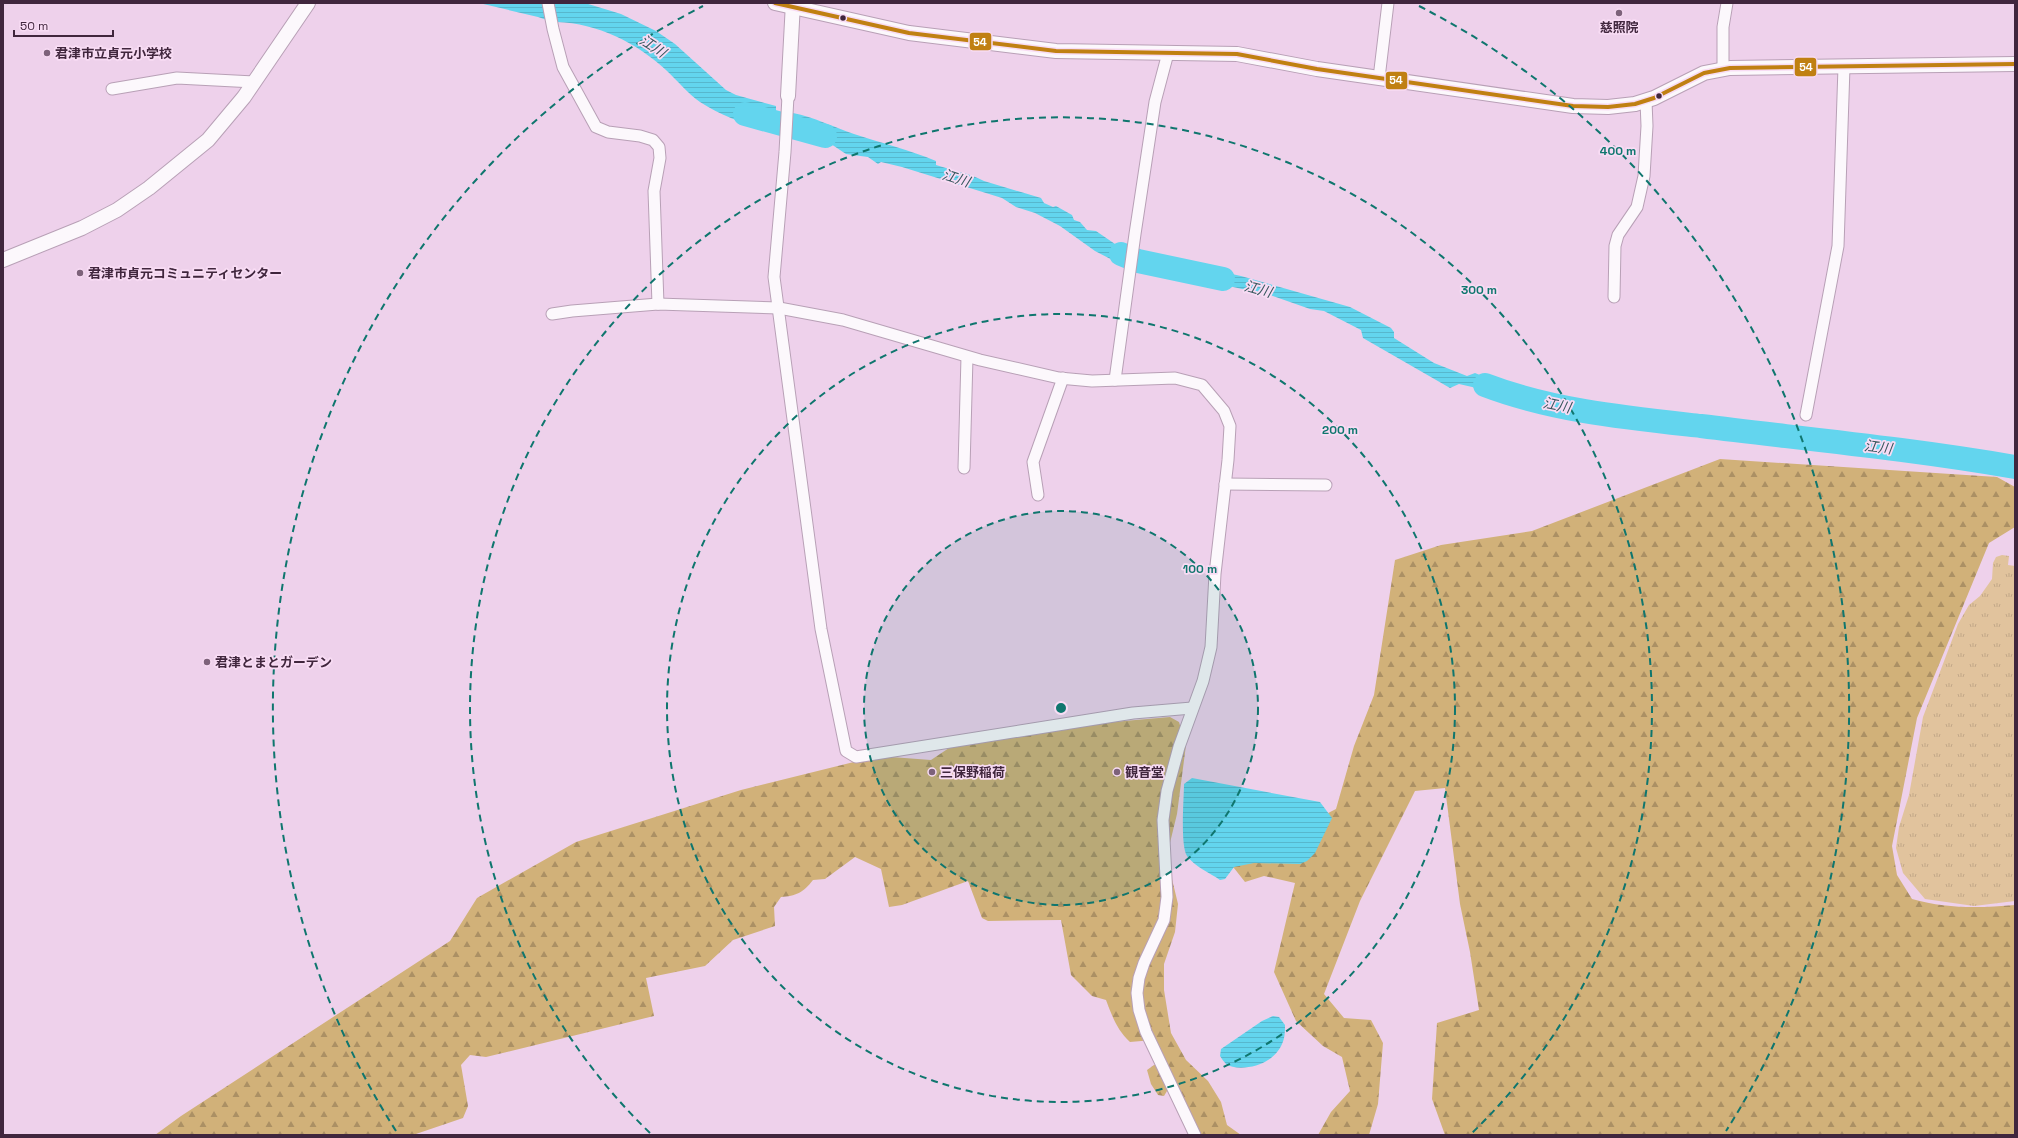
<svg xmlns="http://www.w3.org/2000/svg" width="2018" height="1138" font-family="'Space Grotesk','Noto Sans JP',sans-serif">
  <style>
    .grass { fill: url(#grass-tufts) }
    .forest { fill: url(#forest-firs) }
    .water { fill: url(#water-rules) }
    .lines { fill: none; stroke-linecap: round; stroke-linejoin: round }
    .river { stroke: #63d5ee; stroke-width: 24 }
    .minor-casing { stroke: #b8a0b6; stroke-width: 13 }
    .tertiary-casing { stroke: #b8a0b6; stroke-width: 16 }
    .minor { stroke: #fcf8fc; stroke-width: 11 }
    .tertiary { stroke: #fcf8fc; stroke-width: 14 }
    .bus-1-casing { stroke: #f8dcf4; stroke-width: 7 }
    .bus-1 { stroke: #c08012; stroke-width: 4 }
    .ring { fill: none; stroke: #0f766e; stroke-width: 2; stroke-dasharray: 7 5 }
    .poi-dot { fill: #7d627a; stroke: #f8dcf4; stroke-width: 1.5 }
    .bus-dot { fill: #40263d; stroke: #f8dcf4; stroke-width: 1.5 }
    .labels { text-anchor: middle; stroke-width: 3.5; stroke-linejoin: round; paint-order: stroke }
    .poi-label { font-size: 13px; font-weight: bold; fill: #40263d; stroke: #f8dcf4; text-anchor: start }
    .water-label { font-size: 14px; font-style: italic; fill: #36575d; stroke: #f8dcf4 }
    .centre { fill: #0f766e; stroke: #f8dcf4; stroke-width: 2 }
    .ring-label { font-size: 12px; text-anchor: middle; font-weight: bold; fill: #0f766e; stroke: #f8dcf4; stroke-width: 3.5; stroke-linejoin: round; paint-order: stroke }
    .line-badge { stroke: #f8dcf4; stroke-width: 1.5 }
    .badge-label { font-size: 11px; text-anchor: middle; font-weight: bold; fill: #fff }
  </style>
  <defs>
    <pattern id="grass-tufts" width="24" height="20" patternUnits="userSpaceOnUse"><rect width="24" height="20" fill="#e1c39d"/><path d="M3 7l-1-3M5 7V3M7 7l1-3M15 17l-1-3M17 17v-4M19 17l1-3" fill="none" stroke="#c2a788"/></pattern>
    <pattern id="forest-firs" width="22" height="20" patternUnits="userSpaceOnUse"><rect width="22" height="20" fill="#d1b179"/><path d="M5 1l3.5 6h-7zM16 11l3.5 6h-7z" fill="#ab9064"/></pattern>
    <pattern id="water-rules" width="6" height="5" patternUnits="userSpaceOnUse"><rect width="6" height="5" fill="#63d5ee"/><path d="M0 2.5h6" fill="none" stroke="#57b7cd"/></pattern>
  </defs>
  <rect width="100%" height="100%" fill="#eed1eb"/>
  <path class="grass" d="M 2002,555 L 2009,556 L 2008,565 L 2015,566 L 2015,901 L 1974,906 L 1925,899 L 1903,873 L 1896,848 L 1899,827 L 1909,795 L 1923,717 L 1958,624 L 1969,605 L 1980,596 L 1992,579 L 1993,563 L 1996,557 Z"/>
  <g class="forest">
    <path d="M 1720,459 L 1997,477 L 2015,487 L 2015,527 L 1989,543 L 1917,718 L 1892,846 L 1897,875 L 1912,899 C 1947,909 1980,908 2015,905 L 2015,1135 L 1445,1135 L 1432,1099 L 1437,1023 L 1479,1010 L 1470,952 L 1460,904 L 1445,788 L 1415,791 L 1360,901 L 1324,994 L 1344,1018 L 1371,1020 L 1383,1043 L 1378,1104 L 1369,1135 L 1318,1135 L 1331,1112 L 1350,1091 L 1342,1057 L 1323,1046 L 1296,1021 L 1274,972 L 1295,883 L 1264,876 L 1245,882 L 1230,863 L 1336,809 L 1354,746 L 1374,695 L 1395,560 L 1441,545 L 1532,531 Z"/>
    <path d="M 1170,717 L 1179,722 L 1186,745 L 1177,814 L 1168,851 L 1172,879 L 1178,904 L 1175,932 L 1164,964 L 1164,990 L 1171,1033 L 1186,1060 L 1208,1081 L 1221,1102 L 1227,1125 L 1241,1135 L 1201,1135 L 1179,1088 L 1167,1091 L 1164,1096 L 1158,1095 L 1151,1084 L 1147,1070 L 1154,1065 L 1166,1063 L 1153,1040 L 1130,1042 C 1117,1030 1112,1016 1106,1000 L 1092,996 L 1071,975 L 1061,920 L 988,921 L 982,918 L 968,881 L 902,905 L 889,907 L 881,869 L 855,857 L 825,879 L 813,880 C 803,893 796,896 781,897 L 774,907 L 775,926 L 733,940 L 705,966 L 646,978 L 654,1016 L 486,1057 L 470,1055 L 461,1065 L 468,1106 L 463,1118 L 413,1135 L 155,1135 L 181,1116 L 450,941 L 477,898 L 576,842 L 741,790 L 878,756 L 931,760 L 955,744 L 1090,724 Z"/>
  </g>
  <g class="water">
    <path d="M 479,3 L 544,3 L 547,20 L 538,17 Z"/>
    <path d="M 554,3 L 585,3 L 621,14 L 656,31 L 675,44 L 726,90 L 736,95 L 776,106 L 776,132 C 749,126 723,117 700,102 C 687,93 678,81 666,70 C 637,43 597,23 557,22 Z"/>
    <path d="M 793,113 C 814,117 833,127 854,134 C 881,143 910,150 936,161 L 936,165 C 951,170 969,173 984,181 L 1041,198 L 1044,203 L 1053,207 L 1056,206 L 1072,215 L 1074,220 L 1080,222 L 1087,230 L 1096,231 L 1115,244 L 1127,246 L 1124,266 L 1095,251 L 1060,226 L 1035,213 L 1016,207 L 1002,198 L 902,167 L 881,162 L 878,164 L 868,157 L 846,154 L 831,144 L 818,145 L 793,138 Z"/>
    <path d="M 1136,256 L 1151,260 L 1152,264 L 1147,269 L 1134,266 Z"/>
    <path d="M 1195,266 L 1241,276 L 1350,307 L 1391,328 L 1394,332 L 1394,338 L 1434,363 L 1467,376 L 1475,373 L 1509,387 L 1509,391 L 1516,397 L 1459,384 L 1450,388 L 1363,338 L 1361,330 L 1324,311 L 1310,309 L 1270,295 L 1233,287 L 1192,275 L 1191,271 Z"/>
    <path d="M 1192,778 L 1320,802 L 1332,818 L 1315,853 L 1307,861 L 1300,864 L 1254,863 L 1234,867 L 1225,879 L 1220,880 C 1210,873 1194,866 1187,856 C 1180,845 1184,798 1184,784 Z"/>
    <path d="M 1273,1016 L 1279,1017 L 1285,1025 C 1285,1031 1285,1038 1282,1044 C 1280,1049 1274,1057 1268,1060 C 1259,1067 1236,1071 1226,1064 C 1224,1062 1222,1059 1220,1056 L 1221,1049 L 1262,1021 Z"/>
  </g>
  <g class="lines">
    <g class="river">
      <path d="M 745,114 L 825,136"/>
      <path d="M 1121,254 L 1138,261 L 1223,279"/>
      <path d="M 1485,385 C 1553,411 1628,418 1701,426 C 1806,439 1911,449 2015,467"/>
    </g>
    <defs>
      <g id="minor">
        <path d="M 548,3 L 553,29 L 563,67 L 596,127 L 608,132 L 640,136 L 653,140 L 659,147 L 660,158 L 654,191 L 658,304"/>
        <path d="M 1723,70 L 1723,27 L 1727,3"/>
        <path d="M 1379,78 L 1388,3"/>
        <path d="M 112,89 L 177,78 L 254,82"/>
        <path d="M 788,96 L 785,152 L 774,277 L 821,629 L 846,751 L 856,757 L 1133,713 L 1192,708"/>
        <path d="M 1614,297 L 1615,246 L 1618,235 L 1637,207 L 1644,176 L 1647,126 L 1646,101"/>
        <path d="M 552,314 L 572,311 L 658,304 L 779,308 L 843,320 L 980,360 L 1059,378 L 1092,381 L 1175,378 L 1202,385 L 1224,411 L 1230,426 L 1228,460 L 1215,574 L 1211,647 L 1203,681 L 1179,747 L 1167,791 L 1163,820 L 1167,897 L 1164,920 L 1144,963 L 1139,978 L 1137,993 L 1139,1010 L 1146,1032 L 1195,1135"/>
        <path d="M 1115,380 L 1135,234 L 1155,102 L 1168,53"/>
        <path d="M 1806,415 L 1838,246 L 1844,67"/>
        <path d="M 964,468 L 967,357"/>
        <path d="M 1225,484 L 1326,485"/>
        <path d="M 1038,495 L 1033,462 L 1063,378"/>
      </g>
      <g id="tertiary">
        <path d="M 775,3 L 909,33 L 1056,51 L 1237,54 L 1317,69 L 1573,106 L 1608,107 L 1635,104 L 1654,98 L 1704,73 L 1730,68 L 2015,64"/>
        <path d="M 788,96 L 793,3"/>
        <path d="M 3,260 L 82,228 L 117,210 L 149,188 L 208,140 L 244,97 L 308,3"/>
      </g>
    </defs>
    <use href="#minor" class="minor-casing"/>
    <use href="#tertiary" class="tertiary-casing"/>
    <use href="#minor" class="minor"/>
    <use href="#tertiary" class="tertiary"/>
    <defs>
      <path id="bus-1" d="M 775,3 L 909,33 L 1056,51 L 1237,54 L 1317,69 L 1573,106 L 1608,107 L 1635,104 L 1654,98 L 1704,73 L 1730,68 L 2015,64"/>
    </defs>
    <use href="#bus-1" class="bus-1-casing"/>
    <use href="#bus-1" class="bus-1"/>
  </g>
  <circle cx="1061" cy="708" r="197" fill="#0f766e" fill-opacity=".12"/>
  <g class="ring">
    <circle cx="1061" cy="708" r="197"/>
    <circle cx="1061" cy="708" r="394"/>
    <path d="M650 1133A591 591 0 1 1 1472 1133"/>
    <path d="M396 1131A788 788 0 0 1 703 6M1419 6A788 788 0 0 1 1726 1131"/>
  </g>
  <g class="poi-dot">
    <circle cx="1619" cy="13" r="4"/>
    <circle cx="47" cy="53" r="4"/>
    <circle cx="80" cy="273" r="4"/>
    <circle cx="207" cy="662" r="4"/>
    <circle cx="932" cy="772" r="4"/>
    <circle cx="1117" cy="772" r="4"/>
  </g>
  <g class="bus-dot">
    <circle cx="843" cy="18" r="3.5"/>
    <circle cx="1659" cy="96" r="3.5"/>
  </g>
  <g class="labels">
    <g class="poi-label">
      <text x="1619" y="32" text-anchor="middle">慈照院</text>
      <text x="55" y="58">君津市立貞元小学校</text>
      <text x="88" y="278">君津市貞元コミュニティセンター</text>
      <text x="215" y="667">君津とまとガーデン</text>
      <text x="940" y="777">三保野稲荷</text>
      <text x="1125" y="777">観音堂</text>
    </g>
    <g class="water-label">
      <text transform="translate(653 46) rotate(33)" y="5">江川</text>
      <text transform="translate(956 178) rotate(18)" y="5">江川</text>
      <text transform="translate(1258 289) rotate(15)" y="5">江川</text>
      <text transform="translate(1557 405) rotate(11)" y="5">江川</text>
      <text transform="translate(1878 447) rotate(7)" y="5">江川</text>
    </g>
  </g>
  <circle cx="1061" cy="708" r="6" class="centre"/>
  <g class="ring-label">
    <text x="1618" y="155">400 m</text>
    <text x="1479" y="294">300 m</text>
    <text x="1340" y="434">200 m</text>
    <text x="1200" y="573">100 m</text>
  </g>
  <g class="line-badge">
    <rect x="969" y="32" width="23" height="19" rx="4" fill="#c08012"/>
    <rect x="1794" y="57" width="23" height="20" rx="4" fill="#c08012"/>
    <rect x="1385" y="71" width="23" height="19" rx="4" fill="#c08012"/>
  </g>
  <g class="badge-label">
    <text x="980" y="46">54</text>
    <text x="1806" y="71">54</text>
    <text x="1396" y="84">54</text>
  </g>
  <rect width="2018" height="1138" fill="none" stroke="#40263d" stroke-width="8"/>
  <path d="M14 30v6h99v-6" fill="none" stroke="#40263d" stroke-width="2"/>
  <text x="20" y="30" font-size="12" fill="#40263d" stroke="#f8dcf4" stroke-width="3" paint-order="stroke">50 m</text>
</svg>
